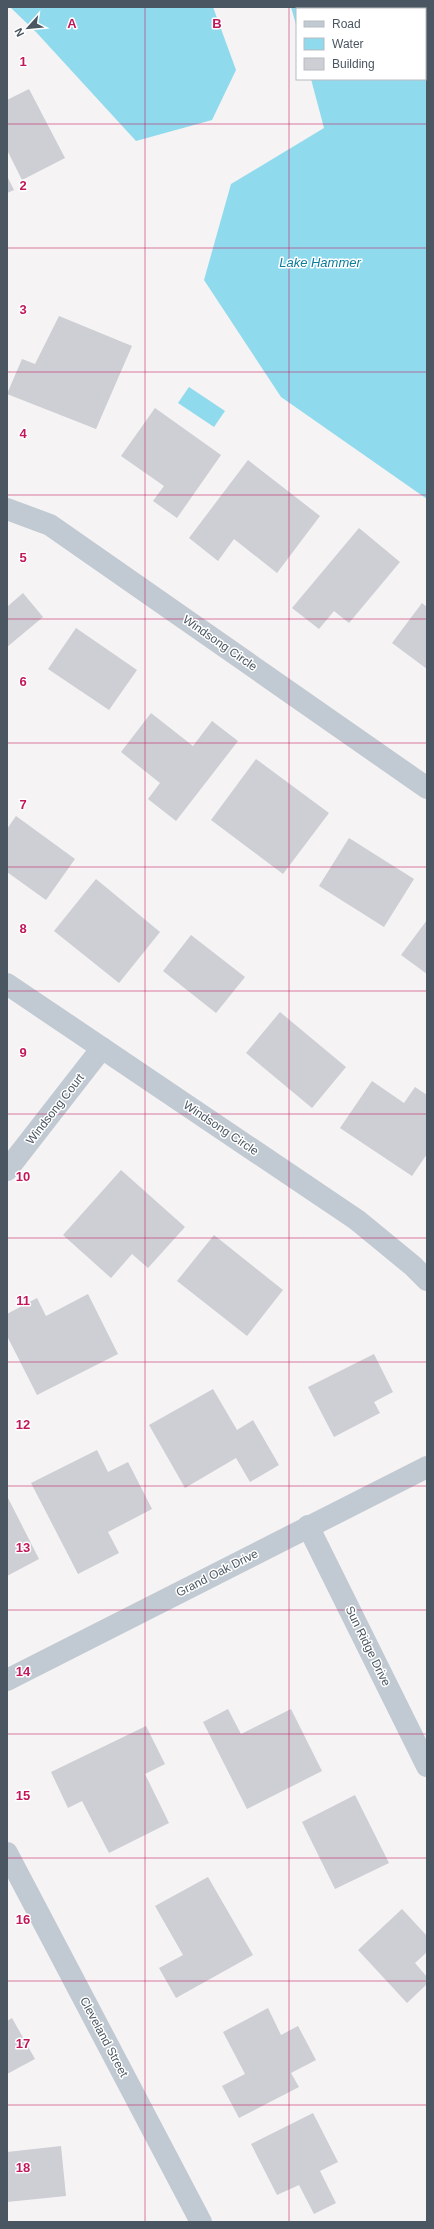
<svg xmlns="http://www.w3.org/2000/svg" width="434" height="2229" font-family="Helvetica,sans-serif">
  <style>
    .water { fill: #90daee }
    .building { fill: #cdcfd5 }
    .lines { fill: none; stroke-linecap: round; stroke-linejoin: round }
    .minor { stroke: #c1cad2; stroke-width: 22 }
    .grid { fill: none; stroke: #c2185b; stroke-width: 1; stroke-opacity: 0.55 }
    .labels { text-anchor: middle; stroke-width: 3; stroke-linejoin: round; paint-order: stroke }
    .street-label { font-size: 12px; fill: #4a5661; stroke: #fff }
    .water-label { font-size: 13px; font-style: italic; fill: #0c7c9b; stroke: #fff }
    .grid-label { font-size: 13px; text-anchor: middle; font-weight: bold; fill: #c2185b; stroke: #fff; stroke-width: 3; stroke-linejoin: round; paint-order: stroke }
  </style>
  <rect width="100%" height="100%" fill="#f5f3f3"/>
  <g class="water">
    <path d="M 10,7 L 213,7 L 236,70 L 212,120 L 136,141 L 36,32 Z"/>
    <path d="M 291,7 L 427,7 L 427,499 L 281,397 L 204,280 L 231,184 L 324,128 L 311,79 L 425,79 L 425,9 L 297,9 L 297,28 Z"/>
    <path d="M 189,387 L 225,411 L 214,427 L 178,403 Z"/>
  </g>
  <g class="building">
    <path d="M 29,89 L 65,158 L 22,180 L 7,150 L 7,100 Z"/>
    <path d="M 7,176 L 14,190 L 7,193 Z"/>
    <path d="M 59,316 L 132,346 L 96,429 L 7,394 L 22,359 L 35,364 Z"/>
    <path d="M 155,408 L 221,455 L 177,518 L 153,501 L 164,486 L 121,456 Z"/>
    <path d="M 248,460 L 320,516 L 277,573 L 234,539 L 218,561 L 189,538 Z"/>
    <path d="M 359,528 L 400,562 L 349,623 L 334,611 L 319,629 L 292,608 Z"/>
    <path d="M 23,593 L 43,617 L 7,647 L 7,607 Z"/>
    <path d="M 422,603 L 427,607 L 427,669 L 392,643 Z"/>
    <path d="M 76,628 L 137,670 L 109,710 L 48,669 Z"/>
    <path d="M 151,713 L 193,746 L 212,721 L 238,741 L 176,821 L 148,799 L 160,783 L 121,752 Z"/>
    <path d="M 256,759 L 329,813 L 283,874 L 211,820 Z"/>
    <path d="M 16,816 L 75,859 L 46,900 L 7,872 L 7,829 Z"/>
    <path d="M 349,838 L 414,879 L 384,927 L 319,886 Z"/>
    <path d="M 96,879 L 160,932 L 119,983 L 54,931 Z"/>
    <path d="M 427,920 L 427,974 L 401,955 Z"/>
    <path d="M 191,935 L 245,977 L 216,1013 L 163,971 Z"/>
    <path d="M 280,1012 L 346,1067 L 312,1108 L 246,1053 Z"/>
    <path d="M 372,1081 L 404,1103 L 415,1087 L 427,1095 L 427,1154 L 412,1176 L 340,1128 Z"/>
    <path d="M 121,1170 L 185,1227 L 148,1268 L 132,1254 L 111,1278 L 63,1235 Z"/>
    <path d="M 214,1235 L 283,1290 L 247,1336 L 177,1281 Z"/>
    <path d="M 88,1294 L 118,1354 L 37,1395 L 7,1336 L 7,1314 L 37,1298 L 46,1316 Z"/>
    <path d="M 374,1354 L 393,1392 L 374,1402 L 380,1413 L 334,1437 L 308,1387 Z"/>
    <path d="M 213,1389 L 237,1430 L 253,1420 L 279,1465 L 250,1482 L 236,1458 L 185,1488 L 149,1425 Z"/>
    <path d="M 97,1450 L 108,1472 L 128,1462 L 152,1509 L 108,1532 L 119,1553 L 78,1574 L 31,1483 Z"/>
    <path d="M 7,1496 L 39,1559 L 7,1576 Z"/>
    <path d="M 228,1709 L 241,1734 L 291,1709 L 322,1771 L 247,1809 L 203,1722 Z"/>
    <path d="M 146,1726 L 165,1764 L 145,1774 L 169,1823 L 109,1853 L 82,1801 L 68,1808 L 51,1772 Z"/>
    <path d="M 355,1795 L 389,1863 L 335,1889 L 302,1822 Z"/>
    <path d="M 208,1877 L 253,1955 L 176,1998 L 159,1968 L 183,1955 L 155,1906 Z"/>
    <path d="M 402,1909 L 427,1936 L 427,1952 L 415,1963 L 427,1977 L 427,1984 L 407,2003 L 358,1950 Z"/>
    <path d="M 268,2008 L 281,2035 L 298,2026 L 316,2060 L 291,2073 L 299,2087 L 239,2118 L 222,2086 L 245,2074 L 223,2032 Z"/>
    <path d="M 12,2018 L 35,2059 L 7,2074 L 7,2021 Z"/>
    <path d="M 313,2113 L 338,2162 L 320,2171 L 336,2203 L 314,2214 L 299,2185 L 277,2195 L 251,2144 Z"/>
    <path d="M 61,2146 L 66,2196 L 7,2202 L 7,2152 Z"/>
  </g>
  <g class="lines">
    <g class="minor">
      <path d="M 7,509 L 50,525 L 427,788"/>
      <path d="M 7,984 L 357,1220 L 413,1266 L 427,1280"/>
      <path d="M 7,1170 L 102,1048"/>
      <path d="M 308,1526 L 427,1766"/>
      <path d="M 7,1680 L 427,1467"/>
      <path d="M 7,1853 L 201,2222"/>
    </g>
  </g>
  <path class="grid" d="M 145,7 L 145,2222M 289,7 L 289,2222M 7,124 L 427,124M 7,248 L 427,248M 7,372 L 427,372M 7,495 L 427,495M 7,619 L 427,619M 7,743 L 427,743M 7,867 L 427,867M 7,991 L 427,991M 7,1114 L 427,1114M 7,1238 L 427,1238M 7,1362 L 427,1362M 7,1486 L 427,1486M 7,1610 L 427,1610M 7,1734 L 427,1734M 7,1858 L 427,1858M 7,1981 L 427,1981M 7,2105 L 427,2105"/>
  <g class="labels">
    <g class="street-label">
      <text transform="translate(220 643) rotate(35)" y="4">Windsong Circle</text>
      <text transform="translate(55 1109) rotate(-52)" y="4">Windsong Court</text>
      <text transform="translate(221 1128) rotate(34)" y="4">Windsong Circle</text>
      <text transform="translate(217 1573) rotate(-27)" y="4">Grand Oak Drive</text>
      <text transform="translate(368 1646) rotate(64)" y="4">Sun Ridge Drive</text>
      <text transform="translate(104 2037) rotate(62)" y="4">Cleveland Street</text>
    </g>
    <g class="water-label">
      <text x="320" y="267">Lake Hammer</text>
    </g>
  </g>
  <g class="grid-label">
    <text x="72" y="28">A</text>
    <text x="217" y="28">B</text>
    <text x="23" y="66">1</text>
    <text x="23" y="190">2</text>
    <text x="23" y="314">3</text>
    <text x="23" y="438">4</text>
    <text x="23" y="562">5</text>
    <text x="23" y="686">6</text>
    <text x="23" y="809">7</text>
    <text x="23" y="933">8</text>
    <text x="23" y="1057">9</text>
    <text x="23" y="1181">10</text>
    <text x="23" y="1305">11</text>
    <text x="23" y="1429">12</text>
    <text x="23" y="1552">13</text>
    <text x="23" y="1676">14</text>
    <text x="23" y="1800">15</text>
    <text x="23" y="1924">16</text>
    <text x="23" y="2048">17</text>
    <text x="23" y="2172">18</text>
  </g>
  <rect width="434" height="2229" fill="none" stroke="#4a5661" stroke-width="16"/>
  <rect x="296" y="8" width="130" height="72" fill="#ffffff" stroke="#b7bbc0"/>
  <rect x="304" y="21" width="20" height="6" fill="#c1cad2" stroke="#b7bbc0"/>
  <text x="332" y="28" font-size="12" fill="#4a5661">Road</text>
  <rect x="304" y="38" width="20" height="12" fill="#90daee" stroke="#b7bbc0"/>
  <text x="332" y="48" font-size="12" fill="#4a5661">Water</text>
  <rect x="304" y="58" width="20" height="12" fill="#cdcfd5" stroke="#b7bbc0"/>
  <text x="332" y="68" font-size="12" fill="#4a5661">Building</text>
  <g transform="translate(28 28) rotate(243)" stroke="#ffffff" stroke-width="3" paint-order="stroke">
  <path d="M0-3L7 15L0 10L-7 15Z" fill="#4a5661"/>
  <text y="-6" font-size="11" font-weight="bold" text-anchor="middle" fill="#4a5661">N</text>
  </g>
</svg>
